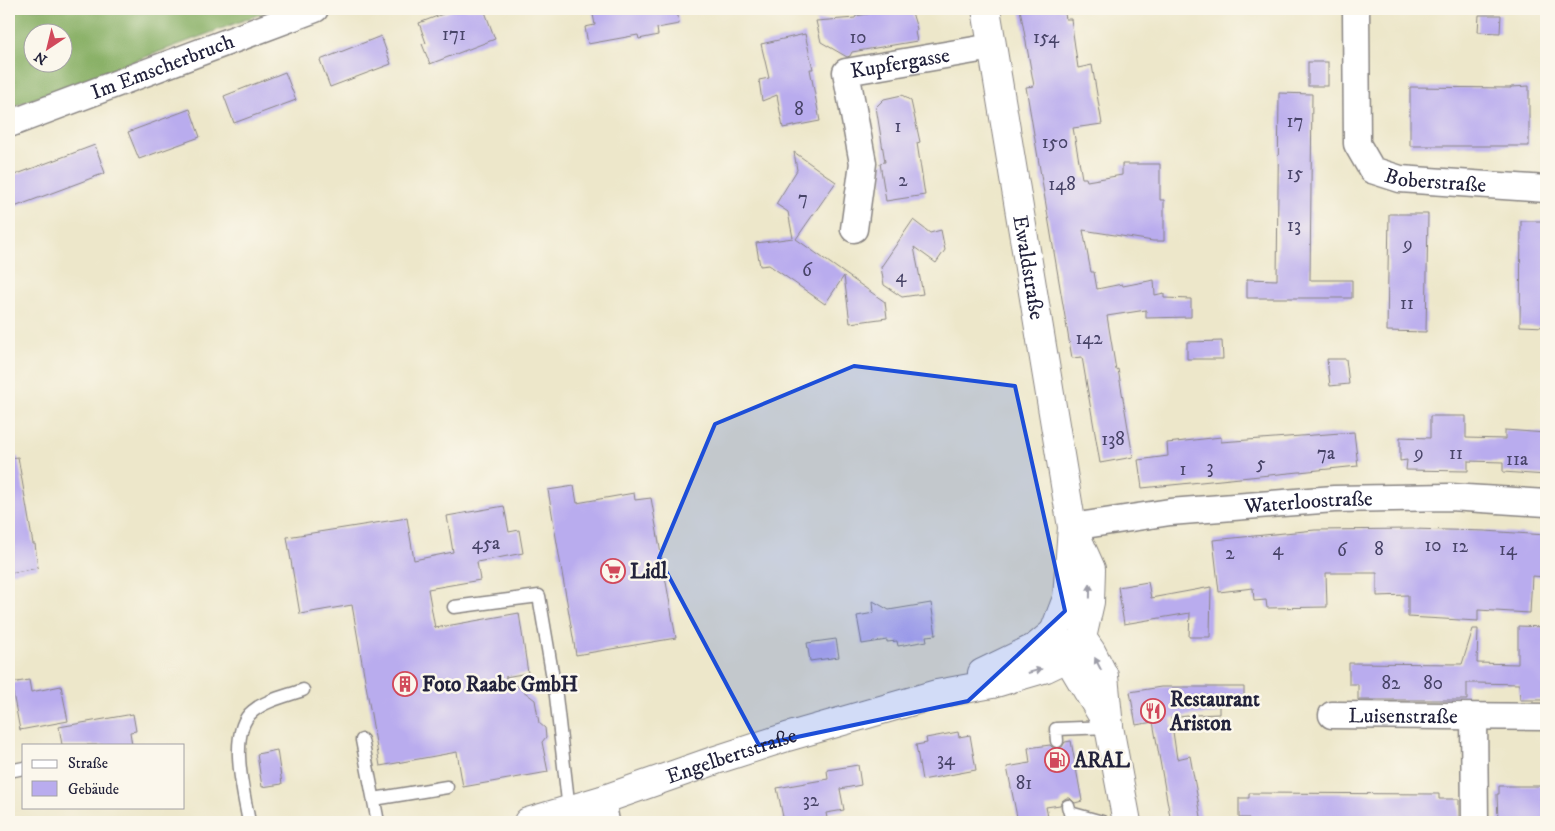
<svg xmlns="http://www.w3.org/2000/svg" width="1555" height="831" font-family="'IM FELL DW Pica',serif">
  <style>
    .forest { fill: #8ab167; stroke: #566a51; fill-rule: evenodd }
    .building { fill: #b9acee }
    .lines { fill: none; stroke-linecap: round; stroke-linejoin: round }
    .lane-casing { stroke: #888482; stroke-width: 15 }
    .street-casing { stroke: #888482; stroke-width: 29 }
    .secondary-casing { stroke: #888482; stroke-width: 30 }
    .lane { stroke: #fff; stroke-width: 12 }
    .street { stroke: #fff; stroke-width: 26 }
    .secondary { stroke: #fff; stroke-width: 28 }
    .oneway { fill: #9c9ca7 }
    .marked { fill: #1d4ed8; fill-opacity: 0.2; stroke: #1d4ed8; stroke-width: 4; stroke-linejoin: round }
    .labels { text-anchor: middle; stroke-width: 5; stroke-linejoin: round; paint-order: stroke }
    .number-label { font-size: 19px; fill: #484468 }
    .street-label { font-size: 21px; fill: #22223b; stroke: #fbf7ec }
    .poi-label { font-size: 21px; font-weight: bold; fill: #22223b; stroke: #fbf7ec; text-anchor: start }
  </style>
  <rect width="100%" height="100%" fill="#fbf7ec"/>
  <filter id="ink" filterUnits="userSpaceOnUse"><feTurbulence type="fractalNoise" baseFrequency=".02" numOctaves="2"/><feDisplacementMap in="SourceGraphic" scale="10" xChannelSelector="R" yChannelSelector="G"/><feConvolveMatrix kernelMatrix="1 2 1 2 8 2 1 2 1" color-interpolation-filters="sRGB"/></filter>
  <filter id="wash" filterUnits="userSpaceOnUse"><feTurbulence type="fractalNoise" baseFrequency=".0096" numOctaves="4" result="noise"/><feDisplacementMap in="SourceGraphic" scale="20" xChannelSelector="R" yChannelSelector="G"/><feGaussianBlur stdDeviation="1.12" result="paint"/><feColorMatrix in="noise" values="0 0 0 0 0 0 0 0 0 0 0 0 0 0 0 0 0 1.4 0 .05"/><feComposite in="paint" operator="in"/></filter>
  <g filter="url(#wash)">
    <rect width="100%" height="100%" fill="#ede7ca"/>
    <path class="forest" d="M 9,9 L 274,9 L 9,108 ZM 32,32 L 62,32 L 62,62 L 32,62 Z"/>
    <g id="blocks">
      <g class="building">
        <path d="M 456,9 L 484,9 L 495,39 L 430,64 L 422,44 L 426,43 L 419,23 Z"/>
        <path d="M 592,9 L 677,9 L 679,24 L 657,28 L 658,35 L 639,39 L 638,35 L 588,44 L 585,27 L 595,25 Z"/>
        <path d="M 884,9 L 911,9 L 917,29 L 915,32 L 917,41 L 852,52 L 850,56 L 847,57 L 821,42 L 816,21 L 855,18 L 856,16 L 884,11 Z"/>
        <path d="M 1020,9 L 1064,9 L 1066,19 L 1071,19 L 1078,68 L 1092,65 L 1102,124 L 1073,128 L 1082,178 L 1086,178 L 1087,181 L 1122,175 L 1122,164 L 1160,164 L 1160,200 L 1164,200 L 1164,241 L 1153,241 L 1083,230 L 1091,272 L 1094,272 L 1097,289 L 1122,284 L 1123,286 L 1154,280 L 1155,295 L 1164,293 L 1164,298 L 1191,299 L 1191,317 L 1146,318 L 1146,310 L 1107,316 L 1116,370 L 1118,369 L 1133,457 L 1100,463 L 1082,357 L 1072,358 L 1026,87 L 1034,86 Z"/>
        <path d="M 1479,15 L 1501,15 L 1500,33 L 1478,32 Z"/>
        <path d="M 805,34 L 813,69 L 810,69 L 820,121 L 783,128 L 777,95 L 762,101 L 759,80 L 769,78 L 761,44 Z"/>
        <path d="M 381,36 L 391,64 L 330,87 L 320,60 Z"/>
        <rect x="1308" y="62" width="20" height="24"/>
        <path d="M 285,72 L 296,100 L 234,123 L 224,96 Z"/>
        <path d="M 1529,86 L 1529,146 L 1410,146 L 1410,87 L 1511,88 L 1511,87 Z"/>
        <path d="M 1279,93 L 1312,94 L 1310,280 L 1352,280 L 1352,298 L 1247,298 L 1247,279 L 1277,280 Z"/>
        <path d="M 902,95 L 911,101 L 920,142 L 917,143 L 925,195 L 886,201 L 880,163 L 885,162 L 876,107 L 884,99 Z"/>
        <path d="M 190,109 L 200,137 L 139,159 L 128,132 Z"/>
        <path d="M 95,145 L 105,173 L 9,209 L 9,177 Z"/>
        <path d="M 794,152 L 836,182 L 796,239 L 885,302 L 887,318 L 850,323 L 844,276 L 825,304 L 769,265 L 760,266 L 756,243 L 793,238 L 788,212 L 776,204 L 797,170 Z"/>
        <path d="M 1389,214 L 1428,214 L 1426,332 L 1387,331 Z"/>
        <path d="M 913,220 L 930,233 L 941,230 L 945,250 L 936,263 L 914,247 L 923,294 L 902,297 L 884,285 L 881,267 Z"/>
        <path d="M 1521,221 L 1546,221 L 1546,327 L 1520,326 Z"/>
        <path d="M 1222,341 L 1223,359 L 1187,359 L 1187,342 Z"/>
        <path d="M 1327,359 L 1346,359 L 1349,384 L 1330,386 Z"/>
        <path d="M 1430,416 L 1466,416 L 1466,438 L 1505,439 L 1505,430 L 1546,433 L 1546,475 L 1503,472 L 1503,462 L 1468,461 L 1468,471 L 1406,470 L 1407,460 L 1400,461 L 1400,437 L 1430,438 Z"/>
        <path d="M 1354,432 L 1358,466 L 1142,488 L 1138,460 L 1168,456 L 1167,443 L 1221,437 L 1221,442 Z"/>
        <path d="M 18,457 L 33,544 L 35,544 L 38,568 L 9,573 L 9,458 Z"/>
        <path d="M 574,486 L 577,503 L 634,493 L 635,500 L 651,498 L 676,638 L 576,655 L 548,490 Z"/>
        <path d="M 504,506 L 509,532 L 519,530 L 523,553 L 477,562 L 480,580 L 428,589 L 435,628 L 519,613 L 528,673 L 505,677 L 535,700 L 539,723 L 545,728 L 546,737 L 542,742 L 548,772 L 463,787 L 457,752 L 380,766 L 352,605 L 300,614 L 287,537 L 407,518 L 414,560 L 453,552 L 447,516 Z"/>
        <path d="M 1412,529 L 1485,531 L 1546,535 L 1546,577 L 1532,576 L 1530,613 L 1478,610 L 1478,621 L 1408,617 L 1408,595 L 1377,596 L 1377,573 L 1326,573 L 1327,607 L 1267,608 L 1266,600 L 1254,601 L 1253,588 L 1219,592 L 1213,540 L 1315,530 Z"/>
        <path d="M 1148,582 L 1151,598 L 1211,587 L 1210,637 L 1189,637 L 1190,613 L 1124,624 L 1118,587 Z"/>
        <path d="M 873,601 L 889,610 L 931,603 L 936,635 L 926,636 L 927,641 L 898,646 L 897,641 L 887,642 L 887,640 L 862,644 L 857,616 L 874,613 Z"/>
        <path d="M 1518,626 L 1546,627 L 1546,700 L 1520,700 L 1519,684 L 1476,683 L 1467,683 L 1467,700 L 1358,700 L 1358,684 L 1349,684 L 1349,663 L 1462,664 L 1473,629 L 1478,629 L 1477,663 L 1518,664 Z"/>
        <path d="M 836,639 L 839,657 L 810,661 L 807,643 Z"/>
        <path d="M 29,680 L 31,692 L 61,686 L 68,721 L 20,730 L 11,683 Z"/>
        <path d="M 1161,687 L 1244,687 L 1244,703 L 1219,704 L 1219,714 L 1195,715 L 1171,718 L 1177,759 L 1190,756 L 1202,822 L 1171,822 L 1153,722 L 1136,725 L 1130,692 Z"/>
        <path d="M 133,714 L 136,731 L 130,732 L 132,745 L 62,745 L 59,727 Z"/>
        <path d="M 958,732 L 959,737 L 970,735 L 976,770 L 922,780 L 916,745 L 927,743 L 926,738 Z"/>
        <path d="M 1071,741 L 1082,801 L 1075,803 L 1070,798 L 1066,798 L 1062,801 L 1060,805 L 1046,807 L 1049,822 L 1018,822 L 1007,767 L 1030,763 L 1028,748 L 1050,745 L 1053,748 L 1058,749 L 1062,747 L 1065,742 Z"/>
        <path d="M 277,750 L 282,784 L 262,787 L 257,754 Z"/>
        <path d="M 858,765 L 861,785 L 840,789 L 844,810 L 826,813 L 827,818 L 801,822 L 784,822 L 777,788 L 828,779 L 827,770 Z"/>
        <path d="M 1499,786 L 1546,786 L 1546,822 L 1498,822 L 1497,794 L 1499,794 Z"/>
        <path d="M 1249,793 L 1439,794 L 1439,799 L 1459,799 L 1459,819 L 1439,819 L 1439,822 L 1249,822 L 1249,818 L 1239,818 L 1239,798 L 1249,798 Z"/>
      </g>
    </g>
  </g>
  <g filter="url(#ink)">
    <use href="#blocks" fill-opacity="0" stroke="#888482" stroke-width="1"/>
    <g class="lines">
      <defs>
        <g id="lane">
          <path d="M 454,607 L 539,596 L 556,696 L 569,810"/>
          <path d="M 362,740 L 378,822"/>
          <path d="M 1057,741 L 1056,729 L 1109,727"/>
          <path d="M 9,771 L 24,768"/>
          <path d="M 374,799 L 447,787"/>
          <path d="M 1068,806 L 1070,813 L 1102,822"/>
          <path d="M 249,822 C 244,794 227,731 253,711 C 266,700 287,696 303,690"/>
        </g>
        <g id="street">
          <path id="s1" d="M 1356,9 L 1357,144 L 1372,170 L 1400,179 L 1546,189"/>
          <path id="s2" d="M 9,124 L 315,9"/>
          <path id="s3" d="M 854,229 L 863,163 L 846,72 L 992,47"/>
          <path id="s4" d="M 1072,527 L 1170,512 L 1334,499 L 1450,497 L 1546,503"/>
          <path id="s5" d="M 1332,715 L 1546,717"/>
          <path d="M 1474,717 L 1475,822"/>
          <path d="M 602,800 L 606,822"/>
        </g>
        <g id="secondary">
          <path id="s6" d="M 986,9 L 1072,527 L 1067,598 L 1054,632 C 1070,665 1091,695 1109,727"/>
          <path d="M 1082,638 L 1091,651 L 1104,676 L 1109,727 L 1127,822"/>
          <path d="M 982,673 L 1036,647 L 1054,632"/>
          <path id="s7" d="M 528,822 L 602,800 L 716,760 L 787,737 L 937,694 L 992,684 L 1046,668 L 1067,658 L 1082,638 L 1090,602 L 1091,569 L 1073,529"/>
        </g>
      </defs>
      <use href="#lane" class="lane-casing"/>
      <use href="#street" class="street-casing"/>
      <use href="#secondary" class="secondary-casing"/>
      <use href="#lane" class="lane"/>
      <use href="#street" class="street"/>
      <use href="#secondary" class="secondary"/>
    </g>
    <defs><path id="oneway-solid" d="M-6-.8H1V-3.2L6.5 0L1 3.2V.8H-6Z" transform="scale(1.25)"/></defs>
    <g class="oneway">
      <use href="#oneway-solid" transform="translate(1090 591) rotate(-89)"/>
      <use href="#oneway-solid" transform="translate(1098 664) rotate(-117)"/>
      <use href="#oneway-solid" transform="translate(1035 671) rotate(-16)"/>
    </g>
  </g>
  <path class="marked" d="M 854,366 L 1015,386 L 1065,611 L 968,701 L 759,745 L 659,558 L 715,424 Z"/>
  <defs>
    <symbol id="supermarket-ring" viewBox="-11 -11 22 22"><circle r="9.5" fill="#fbf7ec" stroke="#d1495b" stroke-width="1.5"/><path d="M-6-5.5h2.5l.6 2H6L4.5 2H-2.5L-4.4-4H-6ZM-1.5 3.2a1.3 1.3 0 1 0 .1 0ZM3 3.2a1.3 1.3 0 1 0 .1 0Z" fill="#d1495b"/></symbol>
    <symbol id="building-ring" viewBox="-11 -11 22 22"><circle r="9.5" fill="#fbf7ec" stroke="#d1495b" stroke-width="1.5"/><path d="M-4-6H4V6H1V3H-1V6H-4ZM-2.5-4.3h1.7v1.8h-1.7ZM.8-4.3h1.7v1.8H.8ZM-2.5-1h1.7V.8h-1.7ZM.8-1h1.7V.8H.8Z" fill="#d1495b"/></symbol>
    <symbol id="restaurant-ring" viewBox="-11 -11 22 22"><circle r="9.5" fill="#fbf7ec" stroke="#d1495b" stroke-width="1.5"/><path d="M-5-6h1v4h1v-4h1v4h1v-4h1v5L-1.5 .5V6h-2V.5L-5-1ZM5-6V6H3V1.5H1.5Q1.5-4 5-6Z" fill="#d1495b"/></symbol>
    <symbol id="fuel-ring" viewBox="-11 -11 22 22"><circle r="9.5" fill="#fbf7ec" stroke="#d1495b" stroke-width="1.5"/><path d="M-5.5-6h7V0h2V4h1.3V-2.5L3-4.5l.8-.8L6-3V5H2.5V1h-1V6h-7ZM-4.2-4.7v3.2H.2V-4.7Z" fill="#d1495b"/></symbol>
  </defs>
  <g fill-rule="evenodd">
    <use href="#supermarket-ring" x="599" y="557" width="28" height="28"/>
    <use href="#building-ring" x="391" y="670" width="28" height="28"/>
    <use href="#restaurant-ring" x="1139" y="697" width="28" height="28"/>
    <use href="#fuel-ring" x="1043" y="746" width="28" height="28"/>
  </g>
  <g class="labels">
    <g class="number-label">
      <text x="454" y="40">171</text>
      <text x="858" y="43">10</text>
      <text x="1046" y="43">154</text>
      <text x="799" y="115">8</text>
      <text x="1295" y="127">17</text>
      <text x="898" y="132">1</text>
      <text x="1055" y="148">150</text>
      <text x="1295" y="179">15</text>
      <text x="903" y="186">2</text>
      <text x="1062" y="190">148</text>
      <text x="803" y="204">7</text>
      <text x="1294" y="231">13</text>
      <text x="1408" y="250">9</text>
      <text x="807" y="276">6</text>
      <text x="901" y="282">4</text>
      <text x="1407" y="309">11</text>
      <text x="1089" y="344">142</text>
      <text x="1113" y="445">138</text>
      <text x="1326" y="459">7a</text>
      <text x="1419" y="459">9</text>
      <text x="1456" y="459">11</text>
      <text x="1517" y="465">11a</text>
      <text x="1261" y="469">5</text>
      <text x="1210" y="473">3</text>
      <text x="1183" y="475">1</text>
      <text x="486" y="549">45a</text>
      <text x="1433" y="551">10</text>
      <text x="1460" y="552">12</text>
      <text x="1278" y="555">4</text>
      <text x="1379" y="555">8</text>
      <text x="1508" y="555">14</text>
      <text x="1342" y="556">6</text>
      <text x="1230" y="559">2</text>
      <text x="1391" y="689">82</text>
      <text x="1433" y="689">80</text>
      <text x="946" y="765">34</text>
      <text x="1024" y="789">81</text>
      <text x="811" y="806">32</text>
    </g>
    <g class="street-label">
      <text dy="7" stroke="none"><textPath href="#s3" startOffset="214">Kupfergasse</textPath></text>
      <text dy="7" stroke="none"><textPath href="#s2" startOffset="164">Im Emscherbruch</textPath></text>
      <text dy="7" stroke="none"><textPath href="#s1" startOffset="230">Boberstraße</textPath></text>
      <text dy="7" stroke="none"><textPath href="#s6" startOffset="262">Ewaldstraße</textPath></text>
      <text dy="7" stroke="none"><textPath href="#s4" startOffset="238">Waterloostraße</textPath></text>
      <text dy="7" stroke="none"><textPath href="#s5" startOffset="71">Luisenstraße</textPath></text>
      <text dy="7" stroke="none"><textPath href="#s7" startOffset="214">Engelbertstraße</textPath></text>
    </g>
    <g class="poi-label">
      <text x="630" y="578">Lidl</text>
      <text x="422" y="691">Foto Raabe GmbH</text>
      <text x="1170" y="706">Restaurant<tspan x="1170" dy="24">Ariston</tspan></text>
      <text x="1074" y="767">ARAL</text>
    </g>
  </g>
  <rect width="1555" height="831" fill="none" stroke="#fbf7ec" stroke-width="30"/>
  <rect x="22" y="744" width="162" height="65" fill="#fbf7ec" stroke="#a4a2a5"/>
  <rect x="32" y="760" width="25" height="8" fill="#ffffff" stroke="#a4a2a5"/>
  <text x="68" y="768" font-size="15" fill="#22223b">Straße</text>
  <rect x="32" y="781" width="25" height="15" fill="#b9acee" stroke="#a4a2a5"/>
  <text x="68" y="794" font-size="15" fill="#22223b">Gebäude</text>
  <g transform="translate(48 48) rotate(215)"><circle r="24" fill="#fbf7ec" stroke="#a4a2a5"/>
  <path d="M0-4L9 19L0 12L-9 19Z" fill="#d1495b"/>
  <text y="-8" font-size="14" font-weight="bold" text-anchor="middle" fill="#22223b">N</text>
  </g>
</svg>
